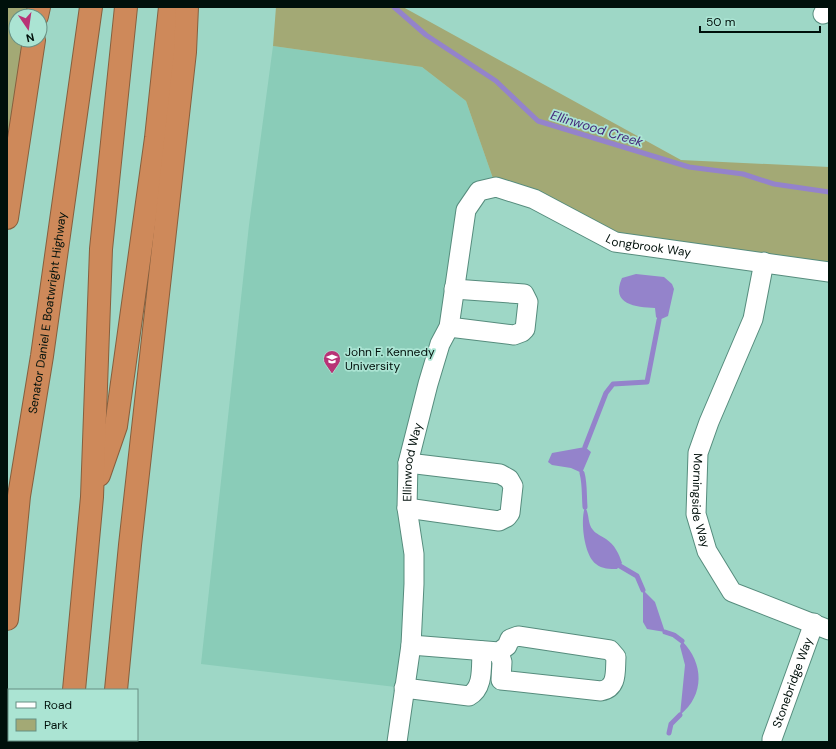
<svg xmlns="http://www.w3.org/2000/svg" width="836" height="749" font-family="'DM Sans',sans-serif">
  <style>
    .built { fill: #8accb8 }
    .green { fill: #a3a975 }
    .water { fill: #9483cb }
    .lines { fill: none; stroke-linecap: round; stroke-linejoin: round }
    .stream { stroke: #9483cb; stroke-width: 5 }
    .street-casing { stroke: #568c7d; stroke-width: 21 }
    .highway-casing { stroke: #865f3e; stroke-width: 24 }
    .street { stroke: #fff; stroke-width: 19 }
    .highway { stroke: #ce895a; stroke-width: 22 }
    .labels { text-anchor: middle; stroke-width: 3.5; stroke-linejoin: round; paint-order: stroke }
    .street-label { font-size: 12px; fill: #00100b; stroke: #abe4d3 }
    .poi-label { font-size: 12px; fill: #00100b; stroke: #abe4d3; text-anchor: start }
    .water-label { font-size: 13px; font-style: italic; fill: #43277c; stroke: #abe4d3 }
  </style>
  <rect width="100%" height="100%" fill="#9ed7c6"/>
  <path class="built" d="M 273,46 L 422,67 L 466,101 L 496,187 L 479,191 L 408,463 L 404,688 L 201,664 L 249,225 Z"/>
  <g class="green">
    <path d="M 7,7 L 39,7 L 37,16 L 16,16 L 16,40 L 34,40 L 7,218 Z"/>
    <path d="M 276,7 L 403,7 L 681,160 L 829,167 L 829,272 L 615,242 L 496,187 L 466,101 L 422,67 L 273,46 Z"/>
  </g>
  <g class="water">
    <path d="M 636,274 L 664,277 L 672,284 L 674,289 L 668,316 L 659,320 L 656,317 L 655,308 C 636,307 610,305 622,278 Z"/>
    <path d="M 585,447 L 591,452 L 582,473 L 571,468 L 552,465 L 548,462 L 552,453 Z"/>
    <path d="M 585,507 C 590,515 587,523 593,530 C 596,534 602,536 606,539 C 615,545 619,554 622,563 L 617,569 C 610,569 602,569 596,564 C 584,556 580,520 585,507 Z"/>
    <path d="M 643,590 L 655,602 L 665,632 L 647,629 L 643,622 Z"/>
    <path d="M 682,641 C 704,663 705,695 680,715 L 685,665 L 680,646 Z"/>
  </g>
  <g class="lines">
    <g class="stream">
      <path d="M 394,7 L 426,35 L 496,81 L 538,121 L 689,167 L 743,174 L 774,184 L 829,192"/>
      <path d="M 585,447 L 606,393 L 613,384 L 647,382 L 659,320"/>
      <path d="M 582,473 C 585,484 584,495 585,507"/>
      <path d="M 620,566 L 637,576 L 643,590"/>
      <path d="M 665,632 L 674,635 L 682,641"/>
      <path d="M 669,733 L 671,724 L 680,715"/>
    </g>
    <defs>
      <g id="street">
        <path d="M 823,14 L 829,11"/>
        <path id="s1" d="M 764,262 L 753,319 L 709,422 L 698,453 L 696,514 L 707,551 L 732,592 L 829,630"/>
        <path d="M 449,327 L 514,335 L 522,332 L 525,329 L 528,302 L 524,294 L 454,289"/>
        <path d="M 407,508 L 499,521 L 507,517 L 510,513 L 513,486 L 509,479 L 500,474 L 408,463"/>
        <path d="M 411,645 L 499,652 L 507,646 L 510,639 L 518,636 L 610,650 L 616,657 C 615,671 618,688 601,691 L 501,680 L 502,662 L 499,652"/>
        <path d="M 404,688 L 469,696 C 484,688 481,667 482,651"/>
        <path id="s2" d="M 397,742 L 411,645 L 414,584 L 414,554 L 407,508 L 408,463 L 428,384 L 440,344 L 449,327 L 466,210 L 479,191 L 496,187 L 534,199 L 615,242 L 829,272"/>
        <path id="s3" d="M 772,742 L 772,739 L 814,623"/>
      </g>
      <g id="highway">
        <path d="M 37,16 L 39,7"/>
        <path d="M 7,218 L 34,40"/>
        <path d="M 99,475 L 116,426 L 156,138 L 170,7"/>
        <path id="s4" d="M 7,619 L 19,496 L 42,356 L 91,7"/>
        <path d="M 74,690 L 92,497 L 101,249 L 126,7"/>
        <path d="M 116,690 L 130,545 L 185,52 L 187,7"/>
        <path d="M 70,742 L 70,740"/>
        <path d="M 111,742 L 111,740"/>
      </g>
    </defs>
    <use href="#street" class="street-casing"/>
    <use href="#highway" class="highway-casing"/>
    <use href="#street" class="street"/>
    <use href="#highway" class="highway"/>
  </g>
  <defs>
    <symbol id="university-pin" viewBox="-11 -11 22 30"><path d="M0 17L-7.5 6A9.5 9.5 0 1 1 7.5 6Z" fill="#b83276" stroke="#abe4d3"/><path d="M0-5L7-2L0 1L-7-2ZM-4 1L0 2.5L4 1V4Q0 6-4 4Z" fill="#fff"/></symbol>
  </defs>
  <g fill-rule="evenodd">
    <use href="#university-pin" x="322" y="349" width="20" height="27"/>
  </g>
  <g class="labels">
    <g class="street-label">
      <text dy="4" stroke="none"><textPath href="#s2" startOffset="747">Longbrook Way</textPath></text>
      <text dy="4" stroke="none"><textPath href="#s4" startOffset="309">Senator Daniel E Boatwright Highway</textPath></text>
      <text dy="4" stroke="none"><textPath href="#s2" startOffset="282">Ellinwood Way</textPath></text>
      <text dy="4" stroke="none"><textPath href="#s1" startOffset="251">Morningside Way</textPath></text>
      <text dy="4" stroke="none"><textPath href="#s3" startOffset="63">Stonebridge Way</textPath></text>
    </g>
    <g class="poi-label">
      <text x="345" y="356">John F. Kennedy<tspan x="345" dy="14">University</tspan></text>
    </g>
    <g class="water-label">
      <text transform="translate(597 128) rotate(17)" y="5">Ellinwood Creek</text>
    </g>
  </g>
  <rect width="836" height="749" fill="none" stroke="#00100b" stroke-width="16"/>
  <rect x="8" y="689" width="130" height="52" fill="#abe4d3" stroke="#678f83"/>
  <rect x="16" y="702" width="20" height="6" fill="#ffffff" stroke="#678f83"/>
  <text x="44" y="709" font-size="12" fill="#00100b">Road</text>
  <rect x="16" y="719" width="20" height="12" fill="#a3a975" stroke="#678f83"/>
  <text x="44" y="729" font-size="12" fill="#00100b">Park</text>
  <g transform="translate(28 28) rotate(167)"><circle r="19" fill="#abe4d3" stroke="#678f83"/>
  <path d="M0-3L7 15L0 10L-7 15Z" fill="#b83276"/>
  <text y="-6" font-size="11" font-weight="bold" text-anchor="middle" fill="#00100b">N</text>
  </g>
  <path d="M700 26v6h120v-6" fill="none" stroke="#00100b" stroke-width="2"/>
  <text x="706" y="26" font-size="12" fill="#00100b" stroke="#abe4d3" stroke-width="3" paint-order="stroke">50 m</text>
</svg>
